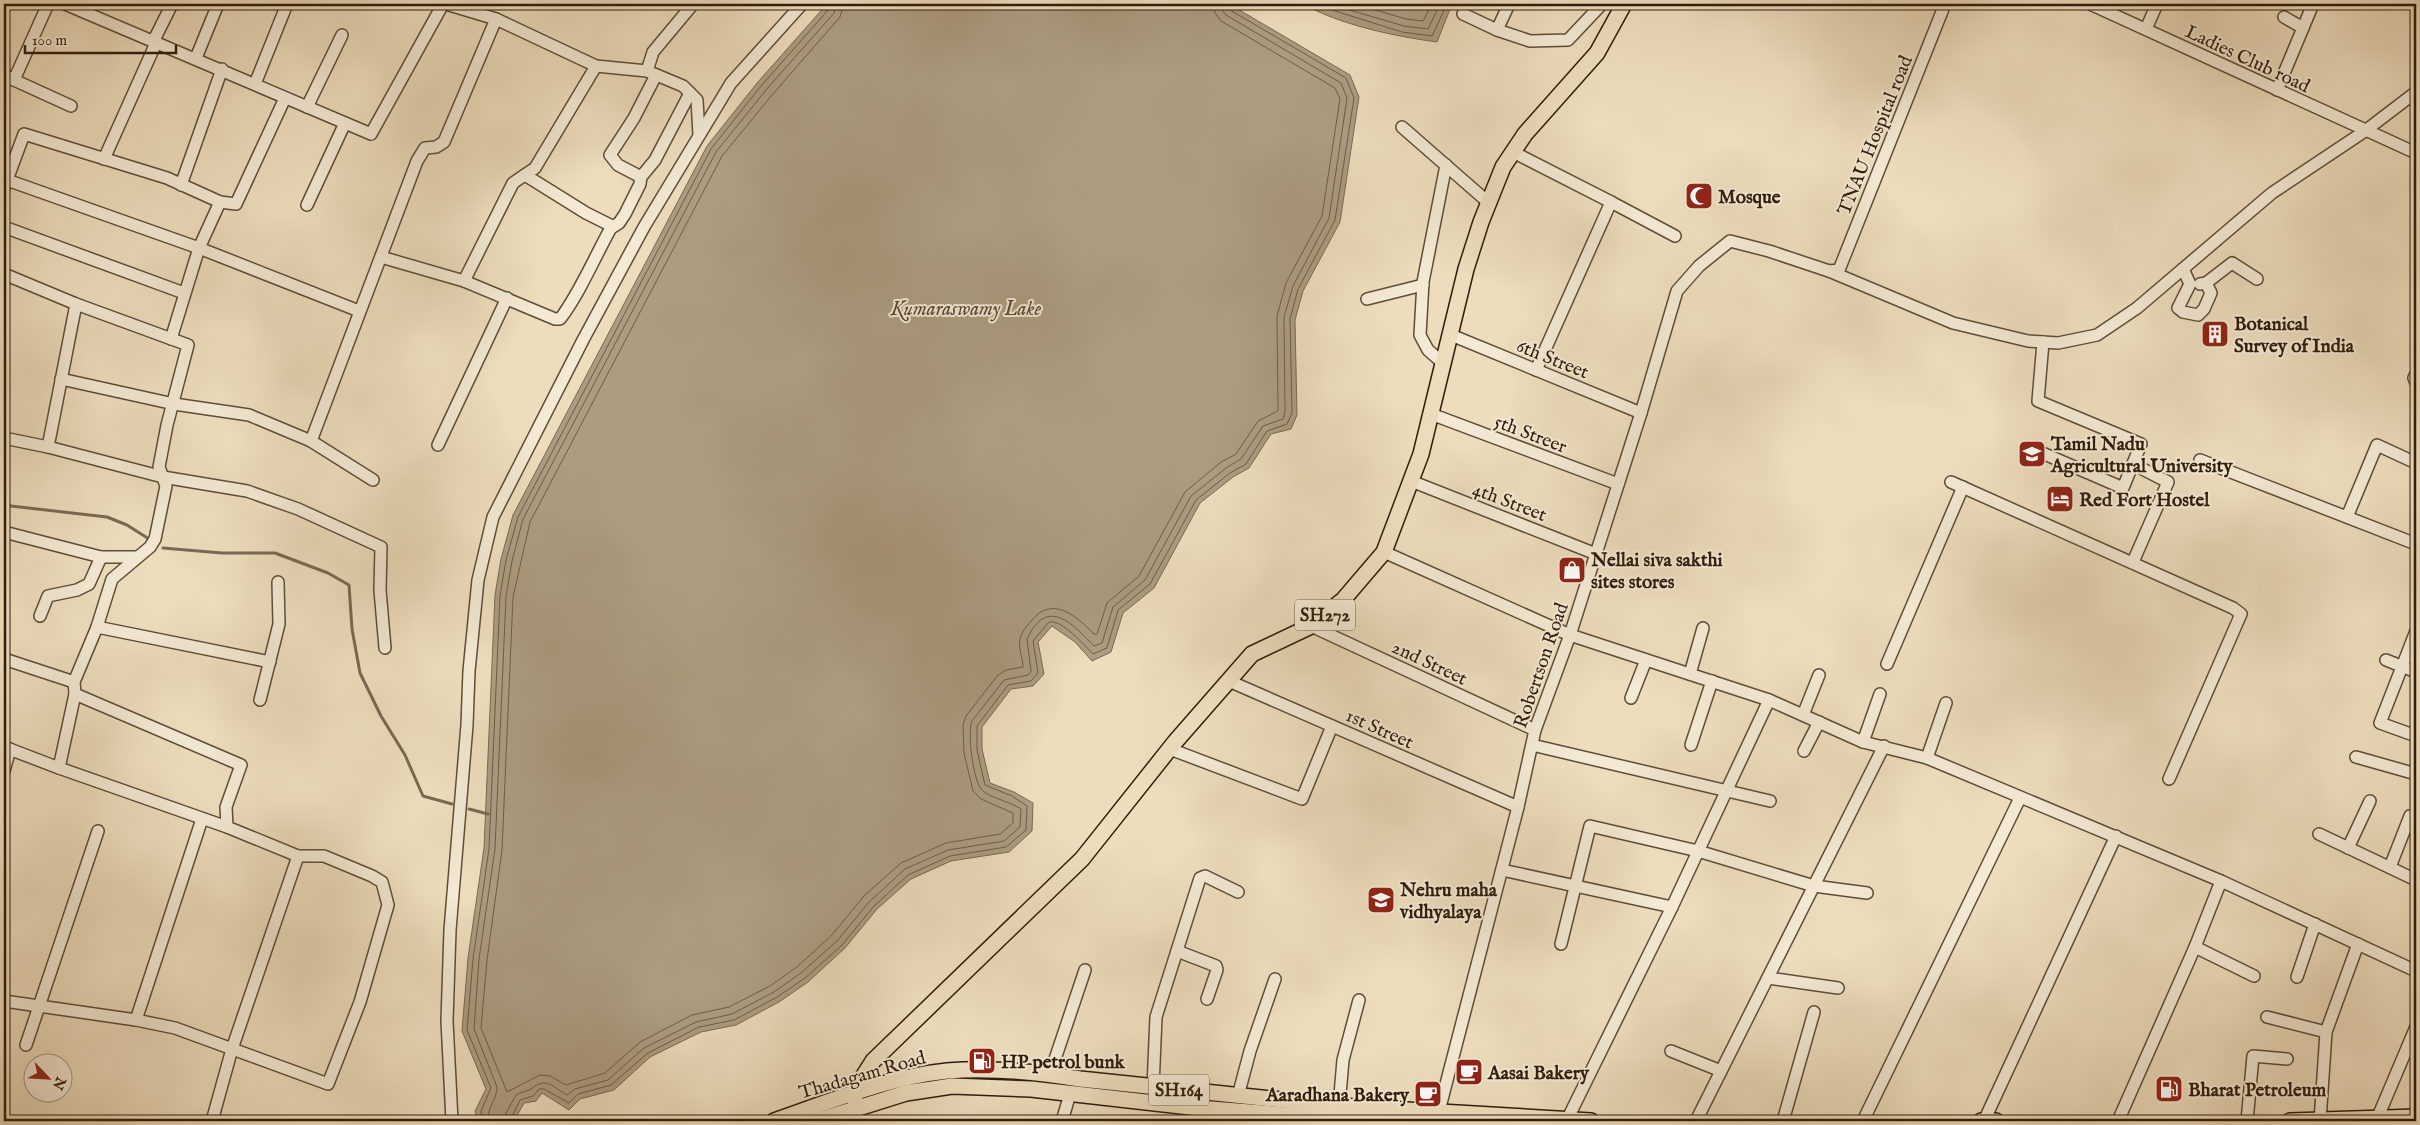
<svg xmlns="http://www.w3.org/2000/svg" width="2420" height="1125" font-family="'IM FELL English',serif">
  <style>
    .water { fill: #ac9c81; stroke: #7a6952 }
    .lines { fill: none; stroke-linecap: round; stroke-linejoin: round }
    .shore { stroke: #6e5c46; stroke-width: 1 }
    .stream { stroke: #7a6952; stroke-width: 3 }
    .minor-casing { stroke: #5e4d38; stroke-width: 14 }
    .major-casing { stroke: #2f1d0c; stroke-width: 18 }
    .minor { stroke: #f3e9d4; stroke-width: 11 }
    .major { stroke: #edddbd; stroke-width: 15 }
    .labels { text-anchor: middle; stroke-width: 4; stroke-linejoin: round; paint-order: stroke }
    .shield { fill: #f3e9d4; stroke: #6a5a48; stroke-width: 1 }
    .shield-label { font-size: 18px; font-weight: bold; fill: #2f1d0c }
    .street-label { font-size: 19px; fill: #2f1d0c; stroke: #f3e9d4 }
    .poi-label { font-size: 19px; font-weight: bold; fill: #2f1d0c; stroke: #f3e9d4; text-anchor: start }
    .water-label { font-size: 20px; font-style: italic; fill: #5b4935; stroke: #f3e9d4 }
  </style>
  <rect width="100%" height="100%" fill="#edddbd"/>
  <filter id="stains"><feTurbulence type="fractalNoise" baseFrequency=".004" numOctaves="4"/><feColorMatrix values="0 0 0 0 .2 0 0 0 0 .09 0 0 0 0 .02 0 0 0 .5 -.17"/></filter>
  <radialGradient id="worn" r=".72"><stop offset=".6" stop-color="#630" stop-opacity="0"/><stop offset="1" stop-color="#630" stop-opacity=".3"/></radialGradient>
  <g class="water">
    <path d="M 827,4 L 1229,4 L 1350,75 L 1359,97 L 1340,222 L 1303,291 L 1295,320 L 1297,415 L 1291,429 L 1271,434 L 1249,468 L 1233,477 L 1200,503 L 1154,588 L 1123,613 L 1111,652 L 1092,661 L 1075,642 L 1052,626 L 1038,642 L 1044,674 L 1033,686 L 1011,689 L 982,727 L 982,749 L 990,783 L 1014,792 L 1033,803 L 1032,831 L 1009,852 L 951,861 L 911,879 L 877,909 L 845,948 L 808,982 L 779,1002 L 736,1025 L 701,1032 L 650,1057 L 614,1090 L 580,1099 L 569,1110 L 542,1093 L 536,1101 L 524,1103 L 514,1121 L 477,1121 L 475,1111 L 486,1089 L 462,1031 L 468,958 L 484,848 L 495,595 L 501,559 L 513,515 L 707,146 L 757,83 Z"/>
    <path d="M 1303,4 L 1452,4 L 1437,42 C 1393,36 1341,25 1303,4 Z"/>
  </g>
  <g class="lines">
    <g class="shore">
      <path d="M 844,4 L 840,17 L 772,95 L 722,156 L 530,522 L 513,597 L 502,850 L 487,960 L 481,1028 L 507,1092 L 540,1075 L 550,1076 L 566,1085 L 605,1073 L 640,1042 L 692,1015 L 729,1007 L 770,986 L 797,967 L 832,935 L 864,896 L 901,863 L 946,843 L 1000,834 L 1013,823 L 1013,813 L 981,799 L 973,791 L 964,753 L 963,725 L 966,716 L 998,675 L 1006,670 L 1023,667 C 1023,658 1018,649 1020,640 C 1021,632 1027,626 1032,620 C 1053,595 1076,616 1094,634 L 1097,634 L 1107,603 L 1139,576 L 1185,492 L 1221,462 L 1236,454 L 1258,421 L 1278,411 L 1277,316 L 1286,283 L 1322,216 L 1340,99 L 1335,88 L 1221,21 L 1215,13 L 1213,4"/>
      <path d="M 1313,4 L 1402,32 L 1432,36 L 1447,4"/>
      <path d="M 1329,4 L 1404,26 L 1428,29 L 1440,4"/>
      <path d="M 1355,4 L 1406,19 L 1423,21 L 1432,4"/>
      <path d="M 482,1121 L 481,1111 L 491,1088 L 467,1030 L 473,959 L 489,849 L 500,596 L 506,560 L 518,517 L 711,149 L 761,86 L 829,9 L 831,4"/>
      <path d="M 488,1121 C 487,1107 497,1100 497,1087 L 474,1029 L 479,959 L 495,849 L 506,597 L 512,561 L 523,519 L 716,152 L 766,90 L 834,13 L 837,4"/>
      <path d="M 504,1121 L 505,1115 L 516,1095 C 520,1092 526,1092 531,1089 C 547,1076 552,1087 567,1095 L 575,1089 L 608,1080 L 644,1048 L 696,1022 L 732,1014 L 774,992 L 801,973 L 837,941 L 869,902 L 905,869 L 948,850 L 1004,841 L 1020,827 L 1021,809 C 1011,802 988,797 982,790 C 973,781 967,732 972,721 L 1004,680 L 1028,675 L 1031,671 L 1027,639 C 1047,596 1072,623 1094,646 L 1102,643 L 1113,607 L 1145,580 L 1191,496 L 1226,468 L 1241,459 L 1263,426 L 1283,419 L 1285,412 L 1284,317 L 1293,286 L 1329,218 L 1347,98 L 1341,83 L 1226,15 L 1222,10 L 1221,4"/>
      <path d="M 510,1121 L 520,1100 L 533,1096 L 539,1089 L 544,1089 L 569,1103 L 578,1094 L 611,1085 L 648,1053 L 699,1027 L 734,1020 L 777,997 L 805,978 L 842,945 L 874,906 L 908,875 L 950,856 L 1006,847 L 1026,830 L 1027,806 L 1012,796 L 985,785 L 977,750 L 977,726 L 1008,685 L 1031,681 L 1038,673 L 1033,641 L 1049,622 C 1062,619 1084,645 1093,654 L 1107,648 L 1118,610 L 1150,584 L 1196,500 L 1230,473 L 1246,464 L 1267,431 L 1287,424 L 1292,413 L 1290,319 L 1298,289 L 1335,220 L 1354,98 L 1346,78 L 1230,10 L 1227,4"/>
    </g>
    <g class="stream">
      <path d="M 4,503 L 11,506 L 107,517 L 127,525 L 149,539"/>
      <path d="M 163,548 L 222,553 L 275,553 L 328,573 L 349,585 L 352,629 L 360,673 L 381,716 L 405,755 L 423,796 L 452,804"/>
      <path d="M 469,809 L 488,814"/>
    </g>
    <defs>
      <g id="minor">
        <path d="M 65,4 L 371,134 L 443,4"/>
        <path d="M 446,4 L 496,19 L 596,66 L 647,71 L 683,86 L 697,100 L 699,135"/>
        <path d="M 2090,4 L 2416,153"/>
        <path d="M 1463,14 L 1497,30 L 1530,41 L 1568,40 L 1602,4"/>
        <path d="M 2284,17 L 2303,28"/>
        <path d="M 2146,29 L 2157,4"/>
        <path d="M 1497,30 L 1509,4"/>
        <path d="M 153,42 L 172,4"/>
        <path d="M 196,58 L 218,4"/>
        <path d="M 647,71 L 653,52 L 693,4"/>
        <path d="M 4,75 L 14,80 L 48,4"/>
        <path d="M 14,80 L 71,106"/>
        <path d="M 255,84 L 287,4"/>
        <path d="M 2277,90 L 2313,4"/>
        <path d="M 307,107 L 342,35"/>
        <path d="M 1402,127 L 1489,203"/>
        <path d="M 1513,152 L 1611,202 L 1536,370"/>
        <path d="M 104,159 L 156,43"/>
        <path d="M 641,177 L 618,165 L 610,155 L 634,118 L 656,75"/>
        <path d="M 7,180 L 199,248 L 359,311"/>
        <path d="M 181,185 L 222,69"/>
        <path d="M 4,188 L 24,134 L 167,178 L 220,202"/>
        <path d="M 1611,202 L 1675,236"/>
        <path d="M 307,205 L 345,123"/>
        <path d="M 4,227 L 184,293"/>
        <path d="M 611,228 L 619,223 L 625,214 L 640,184 L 641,177 L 655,160 L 690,93"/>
        <path d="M 381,257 L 464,281 L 513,183 L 535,168 L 596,66"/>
        <path d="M 2183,269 L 2190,284 L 2178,308 L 2183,312 L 2198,315 L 2204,309 L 2211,293 L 2206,283"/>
        <path d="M 1829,271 L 1839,270 L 1945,4"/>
        <path d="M 4,274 L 76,304 L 188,345 L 167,425 L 159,467 L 166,486 L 155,539 L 150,547 L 112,579 L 97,627 L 74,682 L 75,694"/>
        <path d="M 464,281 L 555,319 L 560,319 C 580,293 595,256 612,226 L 586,213 L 525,175"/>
        <path d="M 2200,284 L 2206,283 L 2232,263 L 2257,279"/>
        <path d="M 1367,299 L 1423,285"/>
        <path d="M 1451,335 L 1641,413"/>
        <path d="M 171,339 L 199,248 L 220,202 L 236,204 L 285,98"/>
        <path d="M 1444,364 L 1428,350 L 1420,335 L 1423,282 L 1446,165"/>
        <path d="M 2416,374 L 2414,378 L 2416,383"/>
        <path d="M 61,379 L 174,404 L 249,415 L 311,441 L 373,480"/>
        <path d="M 1431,414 L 1618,484"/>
        <path d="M 4,438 L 48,447 L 163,477 L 247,491 L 298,509 L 381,547 L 380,590 L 385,648"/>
        <path d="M 311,441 L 417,161 L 425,148 L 436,147 L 444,142 L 496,19"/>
        <path d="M 438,445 L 507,298"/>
        <path d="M 48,447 L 76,304"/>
        <path d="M 2040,452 L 2123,488 L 2141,444 L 2038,401 L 2043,342"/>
        <path d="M 2200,460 L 2416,544"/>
        <path d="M 1411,481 L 1596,554"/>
        <path d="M 1951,482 L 2233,608 L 2241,614 L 2169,779"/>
        <path d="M 2347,517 L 2377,445 L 2416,463"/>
        <path d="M 4,532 L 101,557 L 137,557"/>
        <path d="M 1384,552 L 1570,635 L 1769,700 L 1863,742 L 1927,758 L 2221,881 L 2416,971"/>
        <path d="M 2133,562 L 2168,482 L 2133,464"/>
        <path d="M 40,616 L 48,596 L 77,590 L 89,584 L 101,557"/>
        <path d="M 1311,626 L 1535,730"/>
        <path d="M 97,627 L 270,662"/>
        <path d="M 2416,631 L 2380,723 L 2416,736"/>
        <path d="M 4,659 L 74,682"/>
        <path d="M 2386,660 L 2416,672"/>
        <path d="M 1887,664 L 1963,487"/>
        <path d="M 1690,674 L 1703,628"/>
        <path d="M 1229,681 L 1518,807"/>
        <path d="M 1631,698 L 1646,660"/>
        <path d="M 260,700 L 279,624 L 278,582"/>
        <path d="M 1803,715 L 1819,675"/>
        <path d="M 1863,742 L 1880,694"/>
        <path d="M 1532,745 L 1770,801"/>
        <path d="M 1691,745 L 1712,681"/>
        <path d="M 4,747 L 59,768 L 75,694 L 241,765 L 226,807 L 227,827 L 298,856 L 324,856 L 372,876 L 382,882 L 388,905 L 360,1002 L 328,1084 L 175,1028 L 136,1020 L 4,1001"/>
        <path d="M 1170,749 L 1302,799 L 1332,726"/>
        <path d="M 1804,751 L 1819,722"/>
        <path d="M 2356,757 L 2416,774"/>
        <path d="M 1927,758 L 1946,703"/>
        <path d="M 59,768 L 227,827"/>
        <path d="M 4,771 L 10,749"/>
        <path d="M 2319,834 L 2416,880"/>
        <path d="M 2348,848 L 2370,801"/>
        <path d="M 2390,867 L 2410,816 L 2416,816"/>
        <path d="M 1502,870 L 1672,907"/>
        <path d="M 1561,944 L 1590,826 L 1698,851 L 1814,886 L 1867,893"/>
        <path d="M 2195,947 L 2254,976"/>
        <path d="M 1177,951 L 1216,966 L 1217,970 L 1207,999"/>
        <path d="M 2297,977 L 2315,924"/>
        <path d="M 1768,978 L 1838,988"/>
        <path d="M 2267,1017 L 2326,1032"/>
        <path d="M 136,1020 L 202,819"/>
        <path d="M 26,1045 L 98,831"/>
        <path d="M 1671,1051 L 1721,1071"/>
        <path d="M 1050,1074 L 1085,970"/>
        <path d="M 1153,1087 L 1156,1017 L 1200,878 L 1205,876 L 1238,892"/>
        <path d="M 1238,1096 L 1250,1051 L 1275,979"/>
        <path d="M 1339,1106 L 1343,1060 L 1359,1000"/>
        <path d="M 2377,1119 L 2416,1027"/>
        <path d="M 1567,1120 L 1672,907 L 1769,700"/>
        <path d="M 212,1121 L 232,1049 L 298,856"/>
        <path d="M 452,1121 L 447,1021 L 450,930 L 467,725 L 469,671 L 478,580 L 493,517 L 583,340 L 644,227 L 731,83 L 802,4"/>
        <path d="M 1062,1121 L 1070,1094"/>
        <path d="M 1429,1121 L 1439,1111 L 1518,807 L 1535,730 L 1570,635 L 1641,413 L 1677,291 L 1699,266 L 1730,241 L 1769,251 L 1829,271 L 1953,323 L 2028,341 L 2058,343 L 2097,335 L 2137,308 L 2272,193 L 2365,131 L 2416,92"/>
        <path d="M 1696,1121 L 1884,746"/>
        <path d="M 1783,1121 L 1814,1012"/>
        <path d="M 1863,1121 L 2020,798"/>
        <path d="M 1984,1121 L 2116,836"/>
        <path d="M 2118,1121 L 2195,947 L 2221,881"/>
        <path d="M 2247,1121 L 2253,1056 L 2287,1059"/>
        <path d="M 2320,1121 L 2326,1032 L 2358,944"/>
      </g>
      <g id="major">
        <path d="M 858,1108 L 852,1094 L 873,1061 L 1082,859 L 1175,742 L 1252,654 L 1311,626 L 1343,600 L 1384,552 L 1421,454 L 1466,269 L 1481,222 L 1503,167 L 1525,134 L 1597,53 L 1624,4"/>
        <path d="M 774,1121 C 829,1102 888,1077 947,1071 C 991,1067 1037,1072 1080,1079 L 1339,1106 L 1591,1121"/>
        <path d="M 817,1121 L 906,1093 L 952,1086 L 1031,1089 L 1199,1108 L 1360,1121"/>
        <path d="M 1981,1121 L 1996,1121"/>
        <path d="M 2290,1121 L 2416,1117"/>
      </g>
    </defs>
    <use href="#minor" class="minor-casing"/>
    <use href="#major" class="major-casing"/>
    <use href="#minor" class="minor"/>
    <use href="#major" class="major"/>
  </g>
  <defs>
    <symbol id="mosque-square" viewBox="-11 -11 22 22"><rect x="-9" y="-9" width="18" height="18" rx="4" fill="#8f2418" stroke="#f3e9d4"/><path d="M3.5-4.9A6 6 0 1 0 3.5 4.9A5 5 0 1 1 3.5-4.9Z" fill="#fff"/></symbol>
    <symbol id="building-square" viewBox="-11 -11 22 22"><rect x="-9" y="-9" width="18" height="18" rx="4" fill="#8f2418" stroke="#f3e9d4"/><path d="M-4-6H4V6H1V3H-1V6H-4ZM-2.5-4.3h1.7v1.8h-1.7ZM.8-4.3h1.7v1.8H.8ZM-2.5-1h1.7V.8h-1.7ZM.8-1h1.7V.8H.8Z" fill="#fff"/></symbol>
    <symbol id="university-square" viewBox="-11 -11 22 22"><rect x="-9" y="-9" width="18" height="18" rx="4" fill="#8f2418" stroke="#f3e9d4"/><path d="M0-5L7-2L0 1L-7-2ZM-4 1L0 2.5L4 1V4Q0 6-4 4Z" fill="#fff"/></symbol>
    <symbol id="hotel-square" viewBox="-11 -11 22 22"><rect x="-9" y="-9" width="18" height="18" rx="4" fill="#8f2418" stroke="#f3e9d4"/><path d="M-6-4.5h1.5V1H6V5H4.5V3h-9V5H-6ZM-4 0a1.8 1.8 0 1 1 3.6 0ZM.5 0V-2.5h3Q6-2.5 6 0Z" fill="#fff"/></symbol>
    <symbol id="shop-square" viewBox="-11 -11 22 22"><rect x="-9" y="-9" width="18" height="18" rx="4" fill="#8f2418" stroke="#f3e9d4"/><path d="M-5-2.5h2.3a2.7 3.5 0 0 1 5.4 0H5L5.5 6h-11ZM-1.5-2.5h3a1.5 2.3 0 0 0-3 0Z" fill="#fff"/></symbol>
    <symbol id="school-square" viewBox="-11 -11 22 22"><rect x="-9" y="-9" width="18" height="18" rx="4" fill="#8f2418" stroke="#f3e9d4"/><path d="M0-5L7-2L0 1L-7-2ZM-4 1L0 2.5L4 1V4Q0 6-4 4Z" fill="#fff"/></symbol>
    <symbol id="fuel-square" viewBox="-11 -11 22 22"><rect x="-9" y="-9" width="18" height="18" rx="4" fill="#8f2418" stroke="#f3e9d4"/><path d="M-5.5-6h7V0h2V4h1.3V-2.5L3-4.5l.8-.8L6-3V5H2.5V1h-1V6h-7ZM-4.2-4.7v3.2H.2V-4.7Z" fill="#fff"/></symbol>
    <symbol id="cafe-square" viewBox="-11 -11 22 22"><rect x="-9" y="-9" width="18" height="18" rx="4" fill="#8f2418" stroke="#f3e9d4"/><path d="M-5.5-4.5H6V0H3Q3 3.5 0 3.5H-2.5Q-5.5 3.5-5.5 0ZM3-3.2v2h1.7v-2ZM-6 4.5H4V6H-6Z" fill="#fff"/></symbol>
  </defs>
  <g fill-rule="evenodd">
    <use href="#mosque-square" x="1683" y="180" width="32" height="32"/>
    <use href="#building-square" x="2199" y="318" width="32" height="32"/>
    <use href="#university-square" x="2016" y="438" width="32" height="32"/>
    <use href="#hotel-square" x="2044" y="483" width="32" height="32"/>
    <use href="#shop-square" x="1556" y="554" width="32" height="32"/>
    <use href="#school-square" x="1365" y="884" width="32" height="32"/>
    <use href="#fuel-square" x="966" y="1045" width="32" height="32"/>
    <use href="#cafe-square" x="1453" y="1056" width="32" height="32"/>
    <use href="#fuel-square" x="2153" y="1073" width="32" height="32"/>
    <use href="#cafe-square" x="1412" y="1078" width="32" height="32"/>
  </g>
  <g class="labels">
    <g class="shield">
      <rect x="1295" y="599.5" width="60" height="31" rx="4"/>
      <rect x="1149" y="1074.5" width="60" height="31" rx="4"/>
    </g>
    <g class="shield-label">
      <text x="1325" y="621">SH272</text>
      <text x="1179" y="1096">SH164</text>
    </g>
    <g class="street-label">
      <text transform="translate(2248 58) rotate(25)" y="7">Ladies Club road</text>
      <text transform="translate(1874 135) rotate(-68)" y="7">TNAU Hospital road</text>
      <text transform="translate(1553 358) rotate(22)" y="7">6th Street</text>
      <text transform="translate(1531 433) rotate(21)" y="7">5th Streer</text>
      <text transform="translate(1510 501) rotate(21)" y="7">4th Street</text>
      <text transform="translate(1430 662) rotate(25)" y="7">2nd Street</text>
      <text transform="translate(1540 665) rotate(-71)" y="7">Robertson Road</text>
      <text transform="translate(1380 728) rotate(24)" y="7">1st Street</text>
      <text transform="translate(862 1074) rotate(-16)" y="7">Thadagam Road</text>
    </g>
    <g class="poi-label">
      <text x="1718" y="203">Mosque</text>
      <text x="2234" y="330">Botanical<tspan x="2234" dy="22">Survey of India</tspan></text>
      <text x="2051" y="450">Tamil Nadu<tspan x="2051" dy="22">Agricultural University</tspan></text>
      <text x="2079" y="506">Red Fort Hostel</text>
      <text x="1591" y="566">Nellai siva sakthi<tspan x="1591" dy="22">sites stores</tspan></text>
      <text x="1400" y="896">Nehru maha<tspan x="1400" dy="22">vidhyalaya</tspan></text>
      <text x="1001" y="1068">HP petrol bunk</text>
      <text x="1488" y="1079">Aasai Bakery</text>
      <text x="2188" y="1096">Bharat Petroleum</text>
      <text x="1409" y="1101" text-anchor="end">Aaradhana Bakery</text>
    </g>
    <g class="water-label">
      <text x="966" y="315">Kumaraswamy Lake</text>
    </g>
  </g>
  <rect width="2420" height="1125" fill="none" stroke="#edddbd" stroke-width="20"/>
  <rect x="5" y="5" width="2410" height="1115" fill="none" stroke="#2f1d0c" stroke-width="2.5"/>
  <rect x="10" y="10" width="2400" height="1105" fill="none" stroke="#2f1d0c"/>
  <g transform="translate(48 1078) rotate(115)"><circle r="24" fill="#f3e9d4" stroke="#a59784"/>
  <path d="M0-4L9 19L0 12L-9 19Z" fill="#8f2418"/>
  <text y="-8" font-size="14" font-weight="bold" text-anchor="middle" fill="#2f1d0c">N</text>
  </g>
  <path d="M25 45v8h151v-8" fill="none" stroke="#2f1d0c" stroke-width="2.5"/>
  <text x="32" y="45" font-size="15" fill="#2f1d0c" stroke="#f3e9d4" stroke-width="4" paint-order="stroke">100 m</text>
  <rect width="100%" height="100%" filter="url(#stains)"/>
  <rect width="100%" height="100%" fill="url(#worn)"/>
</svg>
